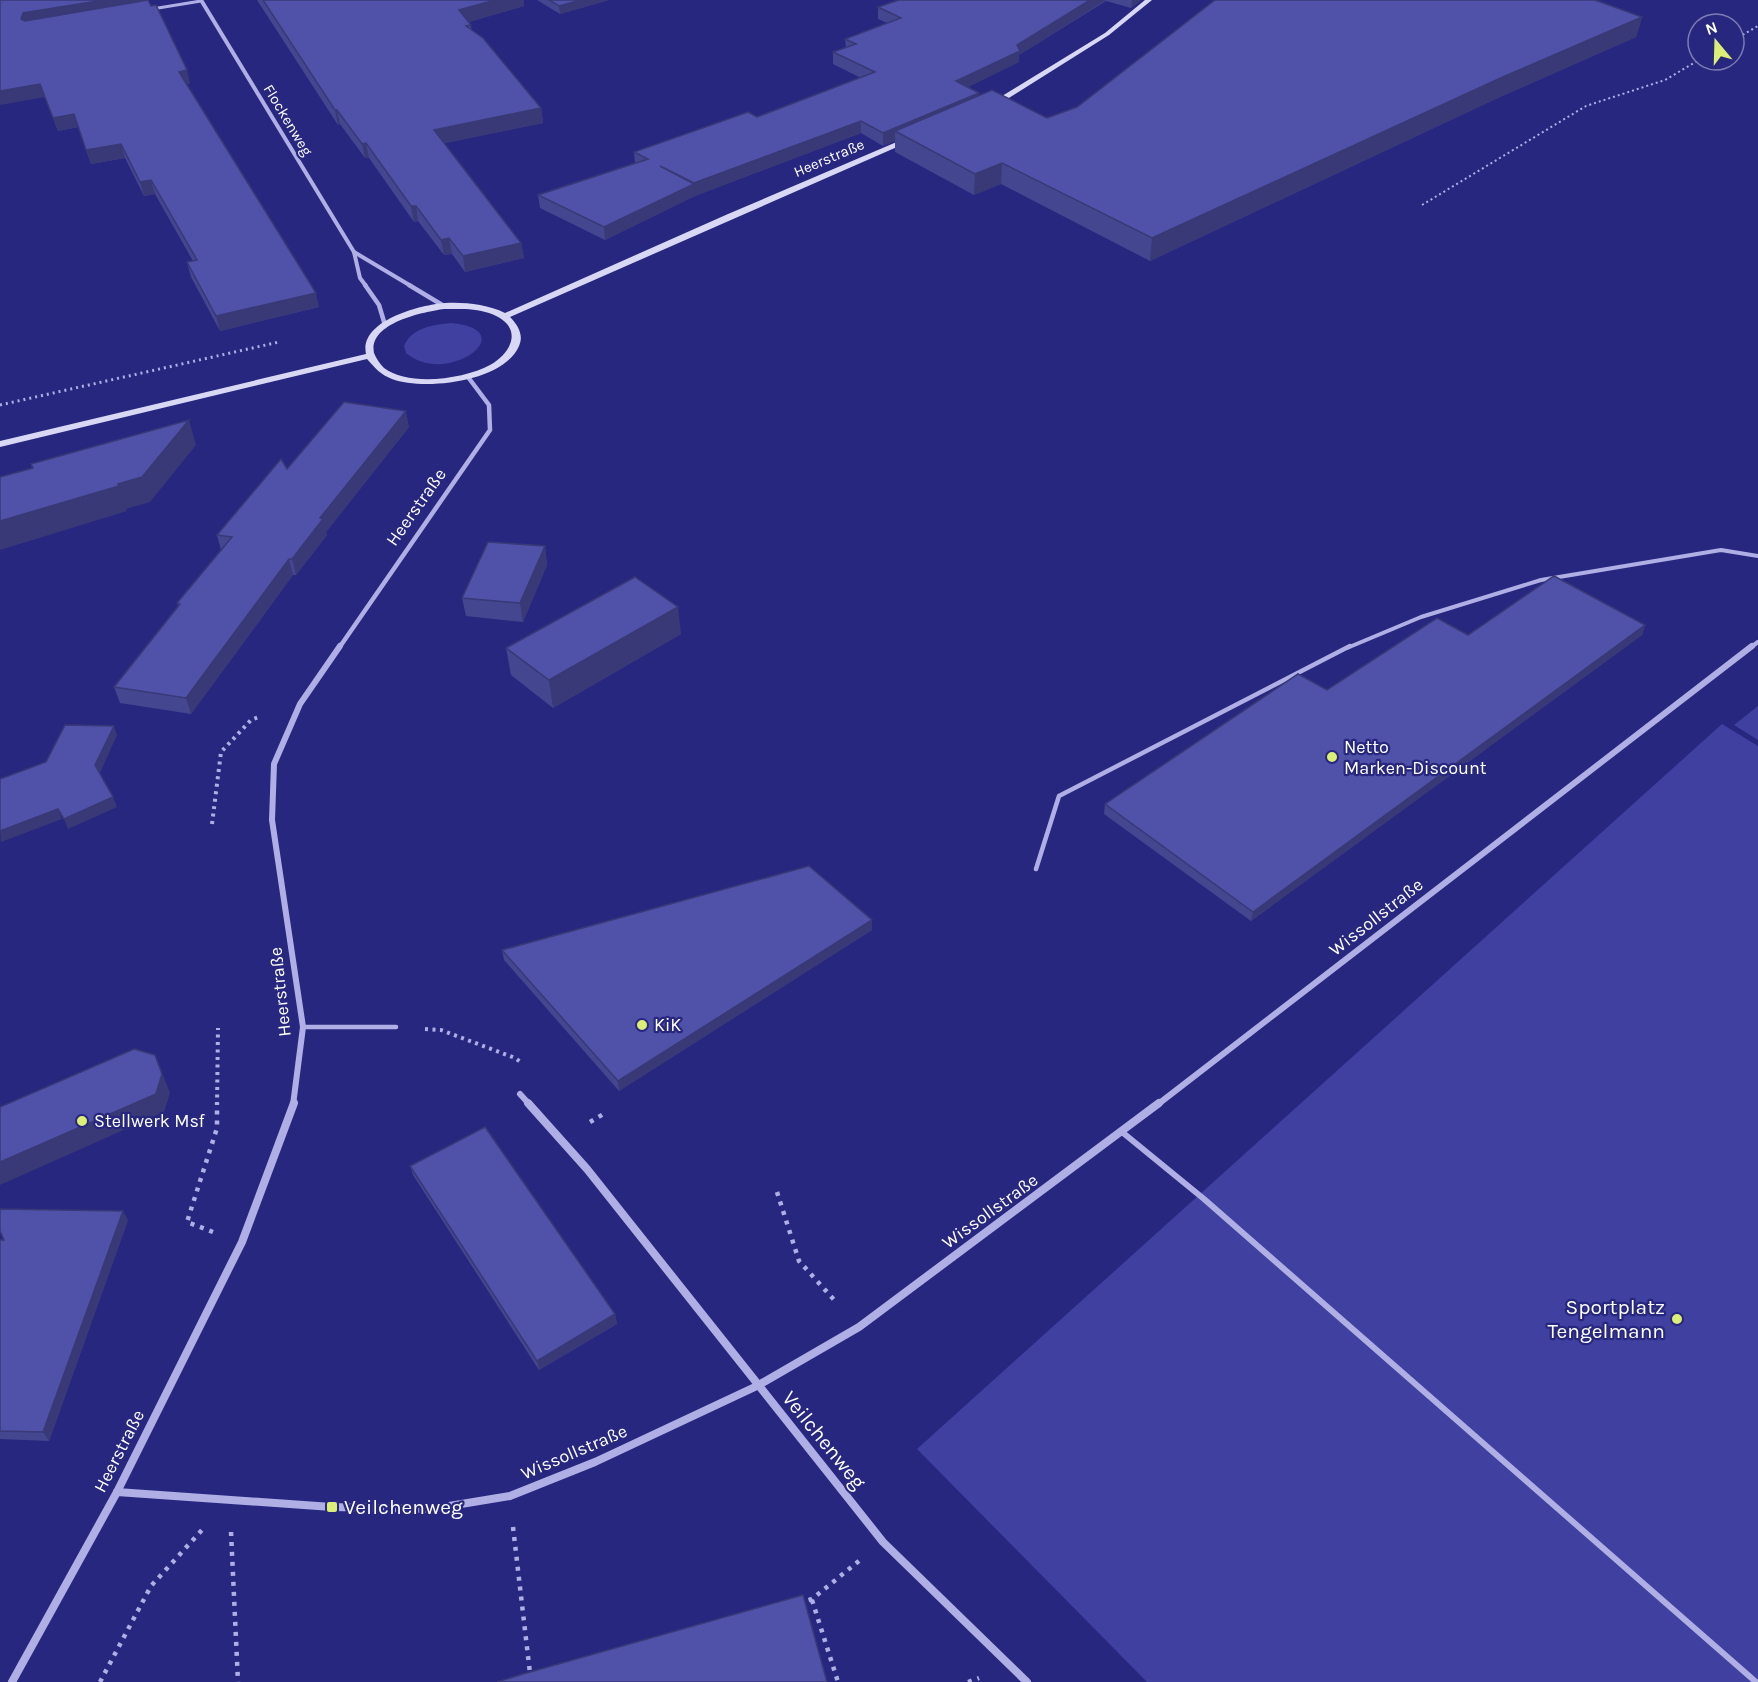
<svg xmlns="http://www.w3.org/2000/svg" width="1758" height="1682" font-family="Karla,sans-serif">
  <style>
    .green { fill: #3f409f }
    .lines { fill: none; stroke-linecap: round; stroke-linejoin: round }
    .path-far3 { stroke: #afafe6; stroke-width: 2; stroke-dasharray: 2 3; stroke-linecap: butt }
    .path-far2 { stroke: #afafe6; stroke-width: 3; stroke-dasharray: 2 4; stroke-linecap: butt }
    .path-far1 { stroke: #afafe6; stroke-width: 4; stroke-dasharray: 3 4.5; stroke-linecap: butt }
    .path { stroke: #afafe6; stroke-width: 4.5; stroke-dasharray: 4 6; stroke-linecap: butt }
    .lane-far3 { stroke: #afafe6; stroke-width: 3 }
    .lane-far2 { stroke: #afafe6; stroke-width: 4 }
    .lane-far1 { stroke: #afafe6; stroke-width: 4.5 }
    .lane { stroke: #afafe6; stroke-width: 6 }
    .street-far3 { stroke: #afafe6; stroke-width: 4 }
    .street-far2 { stroke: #afafe6; stroke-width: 4.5 }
    .street-far1 { stroke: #afafe6; stroke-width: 6 }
    .street { stroke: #afafe6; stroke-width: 8 }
    .secondary { fill: #d8d8f5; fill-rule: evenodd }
    .wall { fill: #454690 }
    .shaded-wall { fill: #383976 }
    .building { fill: #5051a8; stroke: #383976; stroke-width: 1.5 }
    .poi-dot { fill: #dbee75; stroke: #282780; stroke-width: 2 }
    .labels { text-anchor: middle; stroke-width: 4.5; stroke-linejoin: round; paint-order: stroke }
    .far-street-label { font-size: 15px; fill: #fff; stroke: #282780 }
    .street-label { font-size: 18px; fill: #fff; stroke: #282780 }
    .poi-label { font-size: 18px; fill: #fff; stroke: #282780; text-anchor: start }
    .near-poi-label { font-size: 21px; fill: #fff; stroke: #282780; text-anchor: end }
    .near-street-label { font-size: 21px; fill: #fff; stroke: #282780 }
  </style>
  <rect width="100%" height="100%" fill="#282780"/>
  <g class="green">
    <path d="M 451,323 C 525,330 447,388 406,353 L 404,346 C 412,327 433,325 451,323 Z"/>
    <path d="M 1758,706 L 1758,740 L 1734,725 Z"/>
    <path d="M 1722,724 L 1758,746 L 1758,1682 L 1147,1682 L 917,1449 Z"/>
  </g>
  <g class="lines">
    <g class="path-far3">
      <path d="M 1734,40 L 1758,26"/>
      <path d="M 1422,205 L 1586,106 L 1665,80 L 1699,60"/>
    </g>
    <path class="path-far2" d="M 0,405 L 279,342"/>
    <g class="path-far1">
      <path d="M 212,824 L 221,752 L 251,720 L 259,717"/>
      <path d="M 425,1029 L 441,1030 L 515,1058 L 522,1063"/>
      <path d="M 217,1105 L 218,1028"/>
    </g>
    <g class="path">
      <path d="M 590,1122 L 607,1112"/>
      <path d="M 777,1192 L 799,1261 L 836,1302"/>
      <path d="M 213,1232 L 187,1222 L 217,1128 L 217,1103"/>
      <path d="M 513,1527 L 531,1682"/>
      <path d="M 231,1532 L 238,1682"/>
      <path d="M 812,1600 L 838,1682"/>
      <path d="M 799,1603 L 812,1599 L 859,1561"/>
      <path d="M 100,1682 L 151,1586 L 202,1530"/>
      <path d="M 968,1682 L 979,1678"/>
    </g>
    <path class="lane-far3" d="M 152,9 L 201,1"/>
    <path class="lane-far2" d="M 1347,648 L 1421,617 L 1541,580 L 1721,550 L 1758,556"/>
    <g class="lane-far1">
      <path d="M 1036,869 L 1059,796 L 1350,646"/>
      <path d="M 303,1027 L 396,1027"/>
    </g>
    <path class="lane" d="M 1122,1132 L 1204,1199 L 1756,1682"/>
    <g class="street-far3">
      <path d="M 201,0 L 354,252 L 360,278 L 366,286"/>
      <path d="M 354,252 L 411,286"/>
    </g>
    <g class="street-far2">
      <path d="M 365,285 L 379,305 L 385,325"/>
      <path d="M 409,285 L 444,306"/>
      <path d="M 339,648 L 490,430 L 489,405 L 468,377"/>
      <path d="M 1750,648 L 1758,642"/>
    </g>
    <g class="street-far1">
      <path d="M 520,1094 L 530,1105"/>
      <path d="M 293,1105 L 303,1027 L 272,820 L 274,764 L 300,704 L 340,646"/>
      <path d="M 1157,1105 L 1752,646"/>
    </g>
    <g class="street">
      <path d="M 528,1103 L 587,1169 L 883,1542 L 1027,1682"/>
      <path d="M 117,1492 L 332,1507 L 431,1509 L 510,1496 L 595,1462 L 757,1386 L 859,1327 L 1159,1103"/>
      <path d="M 12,1682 L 117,1492 L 242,1242 L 294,1103"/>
    </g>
    <g class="secondary">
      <path d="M 1145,0 L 1152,0 L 1109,35 L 996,106 L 989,104 L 1105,33 Z"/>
      <path d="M 906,138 L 913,140 L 510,317 C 518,325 524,335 519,346 C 504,382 424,391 392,379 C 381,375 375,368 367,359 L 0,447 L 0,441 L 366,354 C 359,321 419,305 445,303 C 464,302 487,304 505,313 L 728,214 ZM 444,309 C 459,309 475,308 489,313 C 522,324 516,350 490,365 C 464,379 409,387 384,368 C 380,364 376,358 374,353 C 368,323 423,312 444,309 Z"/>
    </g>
  </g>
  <g class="wall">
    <path d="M 0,0 L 146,0 L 190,83 L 187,84 L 319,307 L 220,331 L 191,277 L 187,262 L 193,261 L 155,194 L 144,196 L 125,158 L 91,164 L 78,127 L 58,131 L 45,97 Z"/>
    <path d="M 257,0 L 524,0 L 524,6 L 469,22 L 472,30 L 541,108 L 543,123 L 444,143 L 521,243 L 524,258 L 465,272 L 452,254 L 444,255 L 418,221 L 414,222 L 369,158 L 365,158 L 340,124 L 338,125 Z"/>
    <path d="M 537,0 L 609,0 L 560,14 Z"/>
    <path d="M 899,0 L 1141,0 L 1131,8 L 1106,1 L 1019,55 L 1019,62 L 968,87 L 979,96 L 1047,118 L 1642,17 L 1636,37 L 1500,97 L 1150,261 L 1001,184 L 974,195 L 895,152 L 895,141 L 883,146 L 861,133 L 695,196 L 605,240 L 540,208 L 538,195 L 635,164 L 634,152 L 757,117 L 861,78 L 833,64 L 833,52 L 846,48 L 845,39 L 887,23 L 878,19 L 878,7 Z"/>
    <path d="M 409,427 L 326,532 L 327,535 L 296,575 L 293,575 L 191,714 L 120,703 L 114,687 L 178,606 L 177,603 L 221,550 L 217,535 L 287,469 Z"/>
    <path d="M 545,546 L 547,565 L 523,622 L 466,616 L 462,598 Z"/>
    <path d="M 1645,625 L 1642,635 L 1251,921 L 1104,814 L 1105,804 L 1327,690 L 1468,635 Z"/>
    <path d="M 681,634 L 553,708 L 511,675 L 506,648 Z"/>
    <path d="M 872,930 L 619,1091 L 504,960 L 502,950 Z"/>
    <path d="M 410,1166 L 615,1314 L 617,1324 L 539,1370 L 413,1175 Z"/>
    <path d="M 128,1220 L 49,1441 L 0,1439 L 0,1240 Z"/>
  </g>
  <g class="shaded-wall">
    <path d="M 104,0 L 146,0 L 148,6 L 25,32 L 21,19 L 23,13 Z"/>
    <path d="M 495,0 L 524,0 L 524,6 L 462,24 L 459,10 Z"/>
    <path d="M 581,0 L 609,0 L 560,14 L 559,6 Z"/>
    <path d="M 1090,0 L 1106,0 L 1019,55 L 1019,62 L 956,93 L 956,81 L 1017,45 Z"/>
    <path d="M 1132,0 L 1141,0 L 1131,8 Z"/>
    <path d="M 1642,17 L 1636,37 L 1500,97 L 1150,261 L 1152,238 L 1505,76 Z"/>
    <path d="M 187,70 L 190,83 L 182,85 L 179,72 Z"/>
    <path d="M 40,84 L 45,97 L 0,105 L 0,91 Z"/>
    <path d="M 979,93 L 979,105 L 895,131 L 895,141 L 883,146 L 883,133 Z"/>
    <path d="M 541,108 L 543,123 L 437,145 L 434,130 Z"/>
    <path d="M 335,110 L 337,110 L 340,124 L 338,125 Z"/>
    <path d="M 74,114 L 78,127 L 58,131 L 53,118 Z"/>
    <path d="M 861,121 L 861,133 L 695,196 L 605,240 L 604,227 L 694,183 Z"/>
    <path d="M 366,143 L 369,158 L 365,158 L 362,144 Z"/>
    <path d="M 121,144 L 125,158 L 91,164 L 86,150 Z"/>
    <path d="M 1002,163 L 1001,184 L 974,195 L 975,174 Z"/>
    <path d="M 151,180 L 155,194 L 144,196 L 140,182 Z"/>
    <path d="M 411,206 L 416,206 L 418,221 L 414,222 Z"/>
    <path d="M 449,238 L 452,254 L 444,255 L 441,240 Z"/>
    <path d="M 521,243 L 524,258 L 465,272 L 463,256 Z"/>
    <path d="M 316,293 L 319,307 L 220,331 L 216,316 Z"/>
    <path d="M 406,411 L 409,427 L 326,532 L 327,535 L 296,575 L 292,559 L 320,518 Z"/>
    <path d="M 189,420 L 196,445 L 150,502 L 126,509 L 127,511 L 0,550 L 0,521 L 118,484 Z"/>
    <path d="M 545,546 L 547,565 L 523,622 L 520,603 Z"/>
    <path d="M 289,559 L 293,575 L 191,714 L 186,698 Z"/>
    <path d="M 678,607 L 681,634 L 553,708 L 549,680 Z"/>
    <path d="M 1645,625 L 1642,635 L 1251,921 L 1253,912 Z"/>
    <path d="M 114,726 L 117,735 L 99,775 L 95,765 Z"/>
    <path d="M 113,797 L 117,807 L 68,829 L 64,819 Z"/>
    <path d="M 58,809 L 62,819 L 1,842 L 0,831 Z"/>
    <path d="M 872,920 L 872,930 L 619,1091 L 618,1081 Z"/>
    <path d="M 155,1055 L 170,1093 L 164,1112 L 0,1185 L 0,1162 Z"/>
    <path d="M 123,1211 L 128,1220 L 49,1441 L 43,1432 Z"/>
    <path d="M 615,1314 L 617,1324 L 539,1370 L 537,1361 Z"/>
  </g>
  <g class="building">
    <path d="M 0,0 L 104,0 L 23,13 L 21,19 L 25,21 L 148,0 L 151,6 L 156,5 L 187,70 L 179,72 L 316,293 L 216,316 L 187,262 L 197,260 L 151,180 L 140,182 L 121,144 L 86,150 L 74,114 L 53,118 L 40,84 L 0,91 Z"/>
    <path d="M 263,0 L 495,0 L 459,10 L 471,25 L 466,26 L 483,38 L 541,108 L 434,130 L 521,243 L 463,256 L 449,238 L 441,240 L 416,206 L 411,206 L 366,143 L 362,144 L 337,110 L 335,110 Z"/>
    <path d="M 549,0 L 581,0 L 559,6 Z"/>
    <path d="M 899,0 L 1090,0 L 1017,45 L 1020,51 L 956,81 L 979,93 L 883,133 L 861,121 L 694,183 L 660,166 L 694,184 L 604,227 L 538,195 L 648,159 L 634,152 L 748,112 L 757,117 L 875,72 L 833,52 L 856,44 L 845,39 L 901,18 L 878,7 Z"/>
    <path d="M 1215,0 L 1595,0 L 1642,17 L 1505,76 L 1152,238 L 1002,163 L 975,174 L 895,131 L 992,90 L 1047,118 L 1077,107 Z"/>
    <path d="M 344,402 L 406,411 L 320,518 L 323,519 L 292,559 L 289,559 L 186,698 L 114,687 L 180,604 L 177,603 L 232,537 L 217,535 L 281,459 L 287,469 Z"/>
    <path d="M 189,420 L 142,477 L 118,484 L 119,486 L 0,521 L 0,477 L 33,468 L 31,464 Z"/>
    <path d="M 488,542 L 545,546 L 520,603 L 462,598 Z"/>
    <path d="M 1554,576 L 1645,625 L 1253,912 L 1105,804 L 1298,674 L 1327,690 L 1437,618 L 1468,635 Z"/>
    <path d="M 635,577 L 678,607 L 549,680 L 506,648 Z"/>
    <path d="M 65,725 L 114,726 L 95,765 L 113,797 L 64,819 L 58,809 L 0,831 L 0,779 L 46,762 Z"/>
    <path d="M 809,866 L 872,920 L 618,1081 L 502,950 Z"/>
    <path d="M 134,1049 L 155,1055 L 162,1074 L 156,1094 L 0,1162 L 0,1107 Z"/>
    <path d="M 485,1127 L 615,1314 L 537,1361 L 410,1166 Z"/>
    <path d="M 0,1209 L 123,1211 L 43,1432 L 0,1431 L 0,1240 L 4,1240 L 0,1231 Z"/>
    <path d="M 803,1595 L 827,1682 L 497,1682 L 523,1674 Z"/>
  </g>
  <g class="poi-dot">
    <circle cx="1332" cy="757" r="6"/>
    <circle cx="642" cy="1025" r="6"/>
    <circle cx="82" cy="1121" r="6"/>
    <circle cx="1677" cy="1319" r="6"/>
    <rect x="326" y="1501" width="12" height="12" rx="3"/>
  </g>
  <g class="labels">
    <g class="far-street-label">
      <text transform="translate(288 120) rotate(59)" y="5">Flockenweg</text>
      <text transform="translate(829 158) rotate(-23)" y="5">Heerstraße</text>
    </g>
    <g class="street-label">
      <text transform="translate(416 507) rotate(-55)" y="6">Heerstraße</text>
      <text transform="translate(1376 917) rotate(-38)" y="6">Wissollstraße</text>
      <text transform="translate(280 992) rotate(-96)" y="6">Heerstraße</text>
      <text transform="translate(990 1211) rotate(-36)" y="6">Wissollstraße</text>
      <text transform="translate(119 1451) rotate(-63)" y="6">Heerstraße</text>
      <text transform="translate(574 1452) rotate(-23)" y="6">Wissollstraße</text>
    </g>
    <g class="poi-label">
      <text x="1344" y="753">Netto<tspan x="1344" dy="21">Marken-Discount</tspan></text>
      <text x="654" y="1031">KiK</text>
      <text x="94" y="1127">Stellwerk Msf</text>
    </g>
    <g class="near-poi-label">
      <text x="1665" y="1314">Sportplatz<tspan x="1665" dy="24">Tengelmann</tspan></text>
      <text x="344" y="1514" text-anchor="start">Veilchenweg</text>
    </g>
    <g class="near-street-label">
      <text transform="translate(824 1440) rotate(51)" y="7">Veilchenweg</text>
    </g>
  </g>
  <g transform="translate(1716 42) rotate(341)"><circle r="28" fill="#282780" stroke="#7e7db3" stroke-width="1.5"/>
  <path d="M0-4.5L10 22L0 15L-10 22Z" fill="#dbee75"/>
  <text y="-9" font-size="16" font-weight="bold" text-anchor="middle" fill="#ffffff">N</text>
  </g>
</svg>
